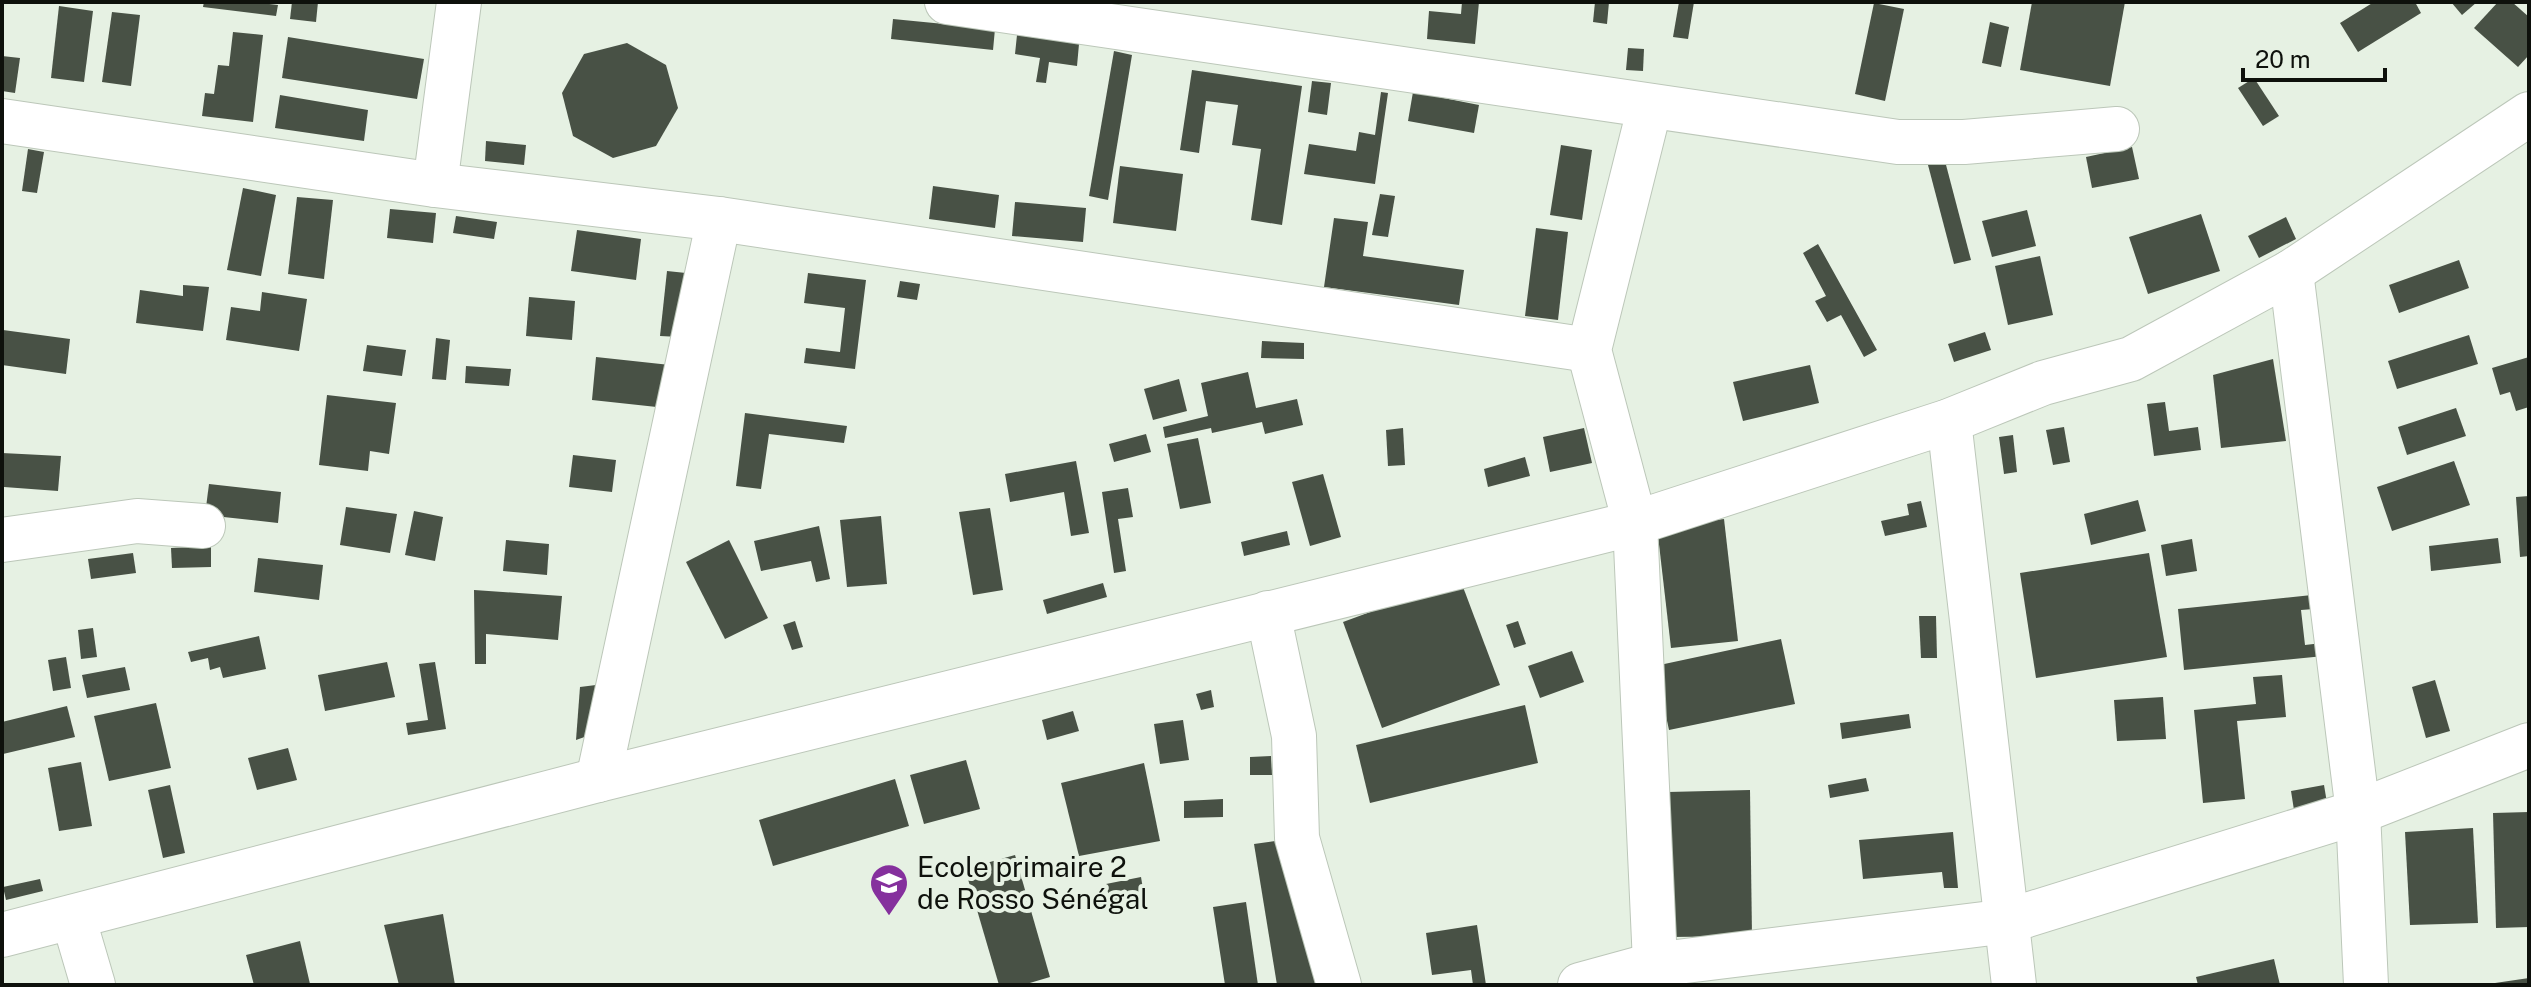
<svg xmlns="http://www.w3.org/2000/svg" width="2531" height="987" font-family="'Public Sans',sans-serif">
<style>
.building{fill:#485145}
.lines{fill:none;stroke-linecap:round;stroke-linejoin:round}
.minor-casing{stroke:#bcc7b9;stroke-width:46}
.minor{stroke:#fff;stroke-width:44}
.labels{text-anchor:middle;stroke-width:8;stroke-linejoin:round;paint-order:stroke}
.poi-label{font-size:28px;fill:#0e110c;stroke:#e6f1e3;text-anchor:start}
</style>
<rect width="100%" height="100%" fill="#e6f1e3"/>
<g class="building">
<path d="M204 2H252L278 5 276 16 203 7Z"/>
<path d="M292 2H318L316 22 290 19Z"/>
<path d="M1462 2H1479L1475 44 1427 39 1429 11 1461 14Z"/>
<path d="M1595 2H1609L1607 24 1593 22Z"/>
<path d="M1679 2H1694L1688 39 1673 37Z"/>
<path d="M2032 2H2125L2110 86 2020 70Z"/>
<path d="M2374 2H2415L2421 13 2358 52 2340 23Z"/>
<path d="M2451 2H2477L2462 15Z"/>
<path d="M2498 2H2512L2529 17V55L2518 67 2474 28Z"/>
<path d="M1874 3 1904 9 1885 101 1855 94Z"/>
<path d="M59 6 93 11 84 82 51 78Z"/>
<path d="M112 12 140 15 131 86 102 82Z"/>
<path d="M893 19 995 29 993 50 891 39Z"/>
<path d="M1990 22 2009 27 2001 67 1982 63Z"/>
<path d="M233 32 263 35 253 122 202 116 205 93 214 94 218 65 229 66Z"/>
<path d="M1017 35 1079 44 1077 66 1049 62 1046 83 1036 82 1040 58 1015 54Z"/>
<path d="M288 37 424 59 417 99 282 78Z"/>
<path d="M627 43 666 65 678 108 656 146 613 158 573 136 562 93 584 54Z"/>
<path d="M1628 48 1644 49 1643 71 1626 70Z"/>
<path d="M1114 51 1132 55 1108 200 1089 196Z"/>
<path d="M2 56 20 58 15 93 2 91Z"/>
<path d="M1192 70 1302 86 1282 225 1251 220 1261 149 1232 145 1238 105 1206 101 1199 153 1180 150Z"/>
<path d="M2254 78 2279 116 2263 126 2238 88Z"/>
<path d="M1312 81 1331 83 1327 115 1308 112Z"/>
<path d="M1381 92 1388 93 1375 184 1304 174 1309 144 1356 151 1359 132 1375 135Z"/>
<path d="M1413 92 1479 105 1474 133 1408 121Z"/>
<path d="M280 95 368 110 364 141 275 128Z"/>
<path d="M486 141 526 145 524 165 485 161Z"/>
<path d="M1561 145 1592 150 1582 220 1550 215Z"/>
<path d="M2132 147 2139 179 2092 188 2086 157Z"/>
<path d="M28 149 44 152 37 193 22 191Z"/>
<path d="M1945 161 1971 260 1954 264 1928 165Z"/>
<path d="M1120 166 1183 174 1176 231 1113 223Z"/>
<path d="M933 186 999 195 995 228 929 219Z"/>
<path d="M243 188 276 195 261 276 227 270Z"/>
<path d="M1380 194 1395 196 1388 237 1372 235Z"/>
<path d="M297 197 333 200 324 279 288 274Z"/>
<path d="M1015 202 1086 208 1083 242 1012 236Z"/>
<path d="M390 209 436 213 433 243 387 238Z"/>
<path d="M2027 210 2036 246 1992 257 1982 221Z"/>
<path d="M2201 214 2220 271 2148 294 2129 237Z"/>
<path d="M456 216 497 222 494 239 453 233Z"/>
<path d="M2286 217 2296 239 2259 258 2248 236Z"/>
<path d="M1334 218 1368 222 1363 256 1464 270 1459 305 1324 287Z"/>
<path d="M1536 228 1568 232 1558 320 1525 316Z"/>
<path d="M577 230 641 239 636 280 571 271Z"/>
<path d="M1818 244 1877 350 1864 357 1841 315 1827 322 1815 301 1826 296 1803 253Z"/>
<path d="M2040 256 2053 315 2008 325 1995 266Z"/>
<path d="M2459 260 2469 288 2399 313 2389 285Z"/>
<path d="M667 271 686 273 680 337 660 336Z"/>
<path d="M808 273 866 280 855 369 804 363 806 348 840 352 845 308 804 303Z"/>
<path d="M900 281 920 284 917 300 897 297Z"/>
<path d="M183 285 209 287 203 331 136 323 140 290 183 296Z"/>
<path d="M262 292 307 299 299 351 226 340 231 307 260 311Z"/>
<path d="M529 297 575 301 572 340 526 336Z"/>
<path d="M3 330 70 339 66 374 2 365Z"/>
<path d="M1985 332 1991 350 1954 362 1948 344Z"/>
<path d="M2469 335 2478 364 2397 389 2388 361Z"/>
<path d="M436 338 450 340 446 380 432 379Z"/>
<path d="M1262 341 1304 343V359L1261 358Z"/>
<path d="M367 345 406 350 402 376 363 371Z"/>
<path d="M596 357 670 365 666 408 592 400Z"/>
<path d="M2529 357V407L2516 411 2510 392 2500 395 2492 368Z"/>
<path d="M2273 359 2286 441 2221 448 2213 375Z"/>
<path d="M1810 365 1819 403 1743 421 1733 382Z"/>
<path d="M466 366 511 369 509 386 465 383Z"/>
<path d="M1248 372 1256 408 1297 399 1303 425 1265 434 1262 422 1212 433 1211 428 1165 438 1163 427 1208 416 1201 383Z"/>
<path d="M1179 379 1187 411 1153 420 1144 389Z"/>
<path d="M327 395 396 403 389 454 370 451 368 471 319 465Z"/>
<path d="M2165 402 2169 431 2198 427 2201 450 2154 456 2147 404Z"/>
<path d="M2456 408 2466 436 2407 455 2398 427Z"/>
<path d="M745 413 847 426 844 443 769 434 761 489 736 486Z"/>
<path d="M2064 427 2070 462 2053 465 2046 430Z"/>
<path d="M1403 428 1405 465 1388 466 1386 430Z"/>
<path d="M1584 428 1592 463 1550 472 1543 437Z"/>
<path d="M1146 434 1151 452 1114 462 1109 444Z"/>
<path d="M2013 435 2017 472 2004 474 1999 437Z"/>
<path d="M1198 438 1211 503 1180 509 1167 444Z"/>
<path d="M2 453 61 456 58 491 4 487Z"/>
<path d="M573 455 616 460 612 492 569 487Z"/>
<path d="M1525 457 1530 476 1488 487 1484 469Z"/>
<path d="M1076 461 1089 533 1071 536 1064 492 1010 502 1005 474Z"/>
<path d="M2454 461 2470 505 2392 531 2377 487Z"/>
<path d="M1323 474 1341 537 1310 546 1292 482Z"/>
<path d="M209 484 281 492 278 523 205 515Z"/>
<path d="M1128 488 1133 517 1118 519 1126 571 1114 573 1102 492Z"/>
<path d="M2529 496V556L2520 557 2516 497Z"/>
<path d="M2138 500 2146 531 2091 545 2084 514Z"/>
<path d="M1921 501 1927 527 1885 536 1881 521 1909 515 1907 504Z"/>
<path d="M346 507 397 514 390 553 340 545Z"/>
<path d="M990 508 1003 590 973 595 959 512Z"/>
<path d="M414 511 443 517 435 561 405 555Z"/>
<path d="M881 516 887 584 847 587 840 520Z"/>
<path d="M1724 519 1738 641 1671 648 1657 527Z"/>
<path d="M819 526 830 579 816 582 811 561 761 571 754 541Z"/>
<path d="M1287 531 1290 545 1244 556 1241 542Z"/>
<path d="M2498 538 2501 563 2431 571 2429 546Z"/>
<path d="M2192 539 2197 571 2166 576 2161 545Z"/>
<path d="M506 540 549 544 547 575 503 571Z"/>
<path d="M729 540 768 618 725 639 686 562Z"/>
<path d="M211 546V567L172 568 171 548Z"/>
<path d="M133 553 136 573 91 579 88 559Z"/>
<path d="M2149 553 2167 657 2036 678 2020 573Z"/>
<path d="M258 558 323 565 319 600 254 592Z"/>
<path d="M1460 579 1500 685 1382 728 1343 622Z"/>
<path d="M1103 583 1107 597 1047 614 1043 600Z"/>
<path d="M474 590 562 596 558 640 486 634V664H475Z"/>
<path d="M2312 595 2314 609 2301 610 2305 645 2322 643 2324 656 2184 670 2178 609Z"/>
<path d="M1919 616H1936L1937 658H1921Z"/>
<path d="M795 621 803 647 792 650 783 625Z"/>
<path d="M1518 621 1526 644 1514 648 1506 625Z"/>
<path d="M93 628 97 657 81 659 78 630Z"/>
<path d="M259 636 266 669 223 678 220 667 210 670 208 658 191 662 188 652Z"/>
<path d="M1781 639 1795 704 1669 730 1655 666Z"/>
<path d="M1572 651 1584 682 1540 698 1528 666Z"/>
<path d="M66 657 71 688 53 691 48 660Z"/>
<path d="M387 662 395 697 325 711 318 675Z"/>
<path d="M435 662 446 729 408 735 406 723 428 720 419 664Z"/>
<path d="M125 667 130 690 87 698 82 675Z"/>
<path d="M2282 675 2286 717 2237 721 2245 799 2203 803 2194 710 2256 704 2253 677Z"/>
<path d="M2435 680 2450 731 2426 738 2412 687Z"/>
<path d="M596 685 593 734 576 740 580 687Z"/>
<path d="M1211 690 1214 707 1201 710 1196 694Z"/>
<path d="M2163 697 2166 739 2117 741 2114 700Z"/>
<path d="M156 703 171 768 109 781 94 716Z"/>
<path d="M1525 705 1538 763 1370 803 1356 745Z"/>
<path d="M67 706 75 737 3 754 2 722Z"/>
<path d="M1073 711 1079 731 1047 740 1042 720Z"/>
<path d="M1909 714 1911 728 1842 739 1840 723Z"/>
<path d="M1183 720 1189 760 1160 764 1154 724Z"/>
<path d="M288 748 297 780 257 790 248 758Z"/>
<path d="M1271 756 1272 775H1250V757Z"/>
<path d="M966 760 980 809 924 824 910 775Z"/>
<path d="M81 762 92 826 59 831 48 768Z"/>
<path d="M1144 763 1160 841 1079 856 1061 783Z"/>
<path d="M1866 778 1869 791 1830 798 1828 785Z"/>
<path d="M895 779 909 826 773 866 759 820Z"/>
<path d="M170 785 185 853 163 858 148 790Z"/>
<path d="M2324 785 2327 803 2294 810 2291 791Z"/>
<path d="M1750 790 1752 936 1671 937 1668 792Z"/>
<path d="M1223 799V817L1184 818V801Z"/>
<path d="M2529 812V927L2496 928 2493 813Z"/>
<path d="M2473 828 2478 923 2410 925 2405 832Z"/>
<path d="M1953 832 1958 888H1944L1942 872 1863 879 1859 840Z"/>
<path d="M1297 838 1322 985H1277L1254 844Z"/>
<path d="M1015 855 1050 977 1023 985H999L965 869Z"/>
<path d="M1141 877 1144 895 1110 901 1106 884Z"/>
<path d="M40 879 43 891 6 900 3 887Z"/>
<path d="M1246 902 1258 985H1225L1213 907Z"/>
<path d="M443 914 455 985H399L384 925Z"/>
<path d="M1477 925 1486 985H1473L1471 970 1432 975 1426 933Z"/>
<path d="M300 941 310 984 254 985 246 955Z"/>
<path d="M2274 959 2280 985H2198L2196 977Z"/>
<path d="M2529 978V985H2495V983Z"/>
</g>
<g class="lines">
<defs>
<g id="minor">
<path d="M947 2 1898 142H1964L2117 129"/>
<path d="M1650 106 1589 350 1635 523 1656 985"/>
<path d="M2 121 435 185 719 219 1589 350"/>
<path d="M435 185 459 2"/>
<path d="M2291 272 2358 812 2366 985"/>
<path d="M1949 421 2014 985"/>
<path d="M2 540 137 521 203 526"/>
<path d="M1268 613 1294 736 1297 838 1339 985"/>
<path d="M598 780 719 219"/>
<path d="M73 917 93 985"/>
<path d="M2 935 598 780 1635 523 1949 421 2043 383 2131 359 2291 272 2529 114"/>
<path d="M1580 985 1653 965 2008 921 2358 812 2529 745"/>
</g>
</defs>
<use href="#minor" class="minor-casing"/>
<use href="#minor" class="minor"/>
</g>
<defs>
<symbol id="school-pin" viewBox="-11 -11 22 30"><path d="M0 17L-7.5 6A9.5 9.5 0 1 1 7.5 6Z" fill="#85309d" stroke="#e6f1e3"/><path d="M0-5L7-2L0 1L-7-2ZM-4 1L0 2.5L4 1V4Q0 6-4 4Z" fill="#fff"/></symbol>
</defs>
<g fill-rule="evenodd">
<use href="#school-pin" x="867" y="861" width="44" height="60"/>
</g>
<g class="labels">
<g class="poi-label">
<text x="917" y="877">Ecole primaire 2<tspan x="917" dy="32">de Rosso Sénégal</tspan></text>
</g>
</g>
<rect width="2531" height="987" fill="none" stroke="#0e110c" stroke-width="8"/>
<path d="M2243 68v12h142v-12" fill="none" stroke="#0e110c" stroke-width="4"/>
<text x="2255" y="68" font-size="24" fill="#0e110c" stroke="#e6f1e3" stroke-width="6" paint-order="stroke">20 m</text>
</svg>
